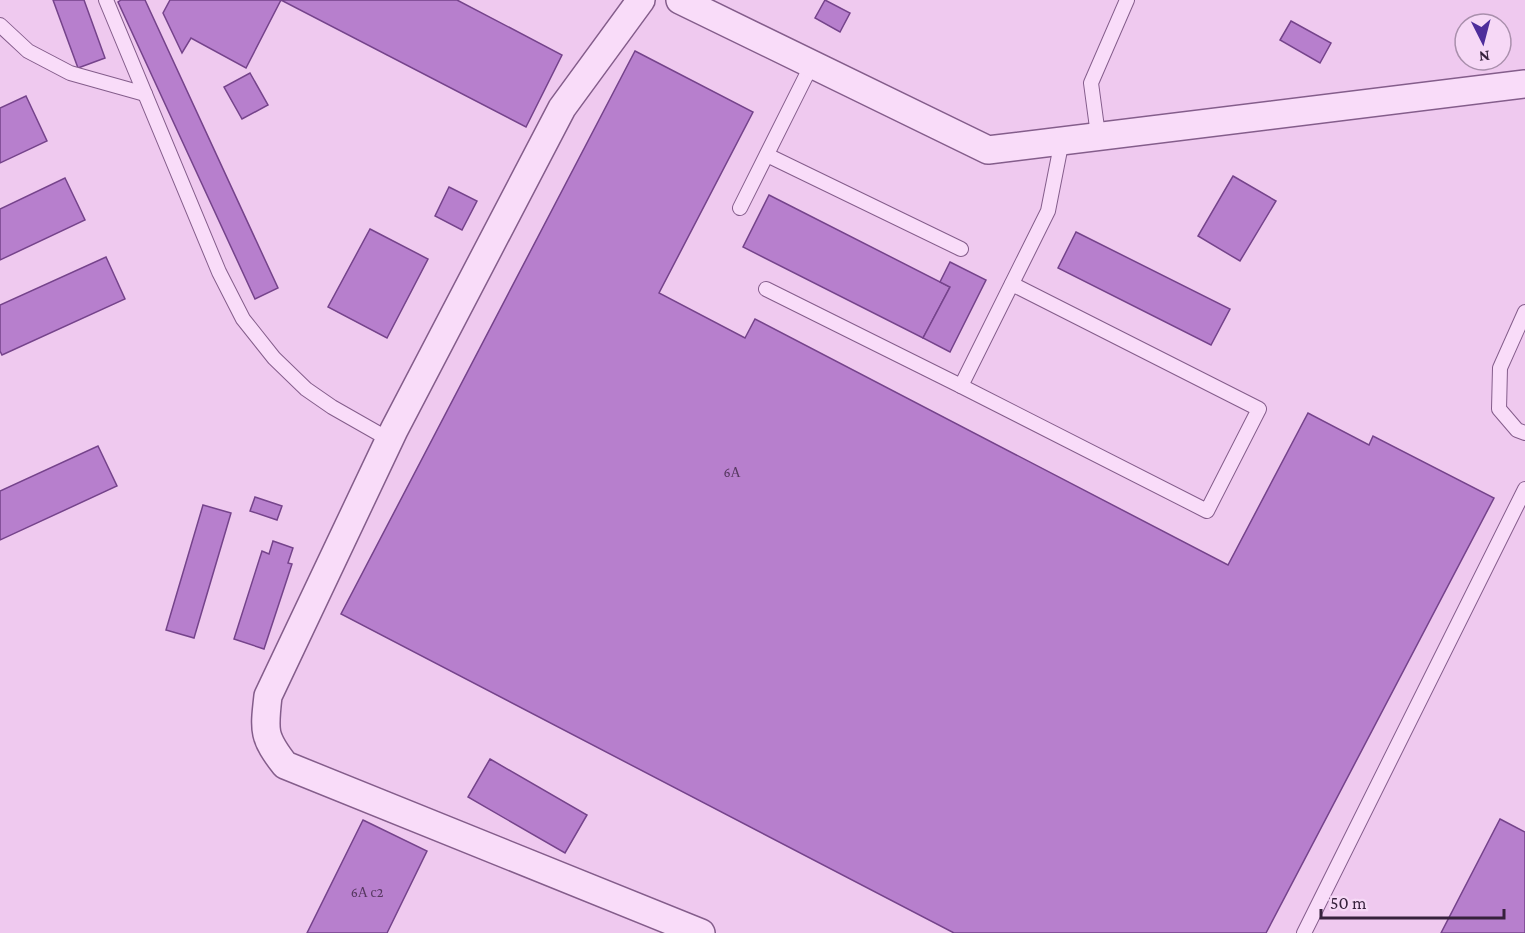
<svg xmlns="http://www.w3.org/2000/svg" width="1525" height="933" font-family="'Crimson Pro',serif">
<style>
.building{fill:#b77fcd;stroke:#75438b;stroke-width:1.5}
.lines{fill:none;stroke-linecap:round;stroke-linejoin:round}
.service-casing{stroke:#845d8b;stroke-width:16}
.minor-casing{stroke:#845d8b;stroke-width:30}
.service{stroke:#f9dcf9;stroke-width:14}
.minor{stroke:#f9dcf9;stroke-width:27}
.labels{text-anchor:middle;stroke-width:5;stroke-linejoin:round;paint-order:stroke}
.number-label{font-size:14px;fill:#563860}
</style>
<rect width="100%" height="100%" fill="#efc9ef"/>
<g class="building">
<path d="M53 0H84L105 58 78 68Z"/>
<path d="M121 0H145L278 288 255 299 118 2Z"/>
<path d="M170 0H457L562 55 526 127 281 0 246 68 191 38 182 53 163 13Z"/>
<path d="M825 0 850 13 840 32 815 18Z"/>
<path d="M1291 21 1331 43 1320 63 1280 40Z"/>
<path d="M635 51 753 112 659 293 745 338 755 319 1228 565 1308 413 1369 445 1373 436 1494 498 1266 933H954L341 614Z"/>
<path d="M250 73 268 105 242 119 224 87Z"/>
<path d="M26 96 47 141 0 163V108Z"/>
<path d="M1233 176 1276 201 1240 261 1198 236Z"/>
<path d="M65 178 85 220 0 260V209Z"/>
<path d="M449 187 477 201 462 230 435 216Z"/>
<path d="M769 195 950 287 923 338 743 247Z"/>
<path d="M370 229 428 259 387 338 328 307Z"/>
<path d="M1076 232 1230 309 1211 345 1058 268Z"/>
<path d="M106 257 125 299 2 355 0 351V305Z"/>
<path d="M950 262 986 280 950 352 923 338 950 287 940 282Z"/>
<path d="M98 446 117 486 0 540V491Z"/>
<path d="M255 497 282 506 277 520 250 511Z"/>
<path d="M203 505 231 513 194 638 166 630Z"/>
<path d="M273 541 293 548 288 563 292 564 264 649 234 639 262 551 269 554Z"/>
<path d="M490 759 587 815 565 853 468 797Z"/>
<path d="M1500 819 1525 832V933H1441Z"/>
<path d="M363 820 427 851 387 933H307Z"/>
</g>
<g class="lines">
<defs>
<g id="service">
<path d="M106 0 219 272 243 319 274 358 306 389 332 407 390 440"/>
<path d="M0 25 28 51 70 73 145 94"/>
<path d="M1098 135 1091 83 1127 0"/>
<path d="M767 155 961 249"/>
<path d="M740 208 812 64"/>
<path d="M766 289 961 386 1048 211 1062 140"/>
<path d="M1525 312 1500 368 1499 409 1517 430 1525 433"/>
<path d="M961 386 1207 511 1259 409 1012 284"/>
<path d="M1304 933 1525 489"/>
</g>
<g id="minor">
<path d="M641 0 562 108 394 430 268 696C264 731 263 737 285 765L701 933"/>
<path d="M680 0 988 150 1525 84"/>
</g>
</defs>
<use href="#service" class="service-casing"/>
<use href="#minor" class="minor-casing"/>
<use href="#service" class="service"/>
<use href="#minor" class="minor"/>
</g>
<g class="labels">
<g class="number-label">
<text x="732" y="477">6А</text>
<text x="367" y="897">6А с2</text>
</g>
</g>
<g transform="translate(1483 42) rotate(174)"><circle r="28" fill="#f6d8f6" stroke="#a98fac" stroke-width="1.5"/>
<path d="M0-4.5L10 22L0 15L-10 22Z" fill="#4e2d9b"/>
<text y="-9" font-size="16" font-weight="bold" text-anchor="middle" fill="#36213c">N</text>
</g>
<path d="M1321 909v9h183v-9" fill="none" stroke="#36213c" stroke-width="3"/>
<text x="1330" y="909" font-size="18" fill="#36213c" stroke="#f6d8f6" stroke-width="4.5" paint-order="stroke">50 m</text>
</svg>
